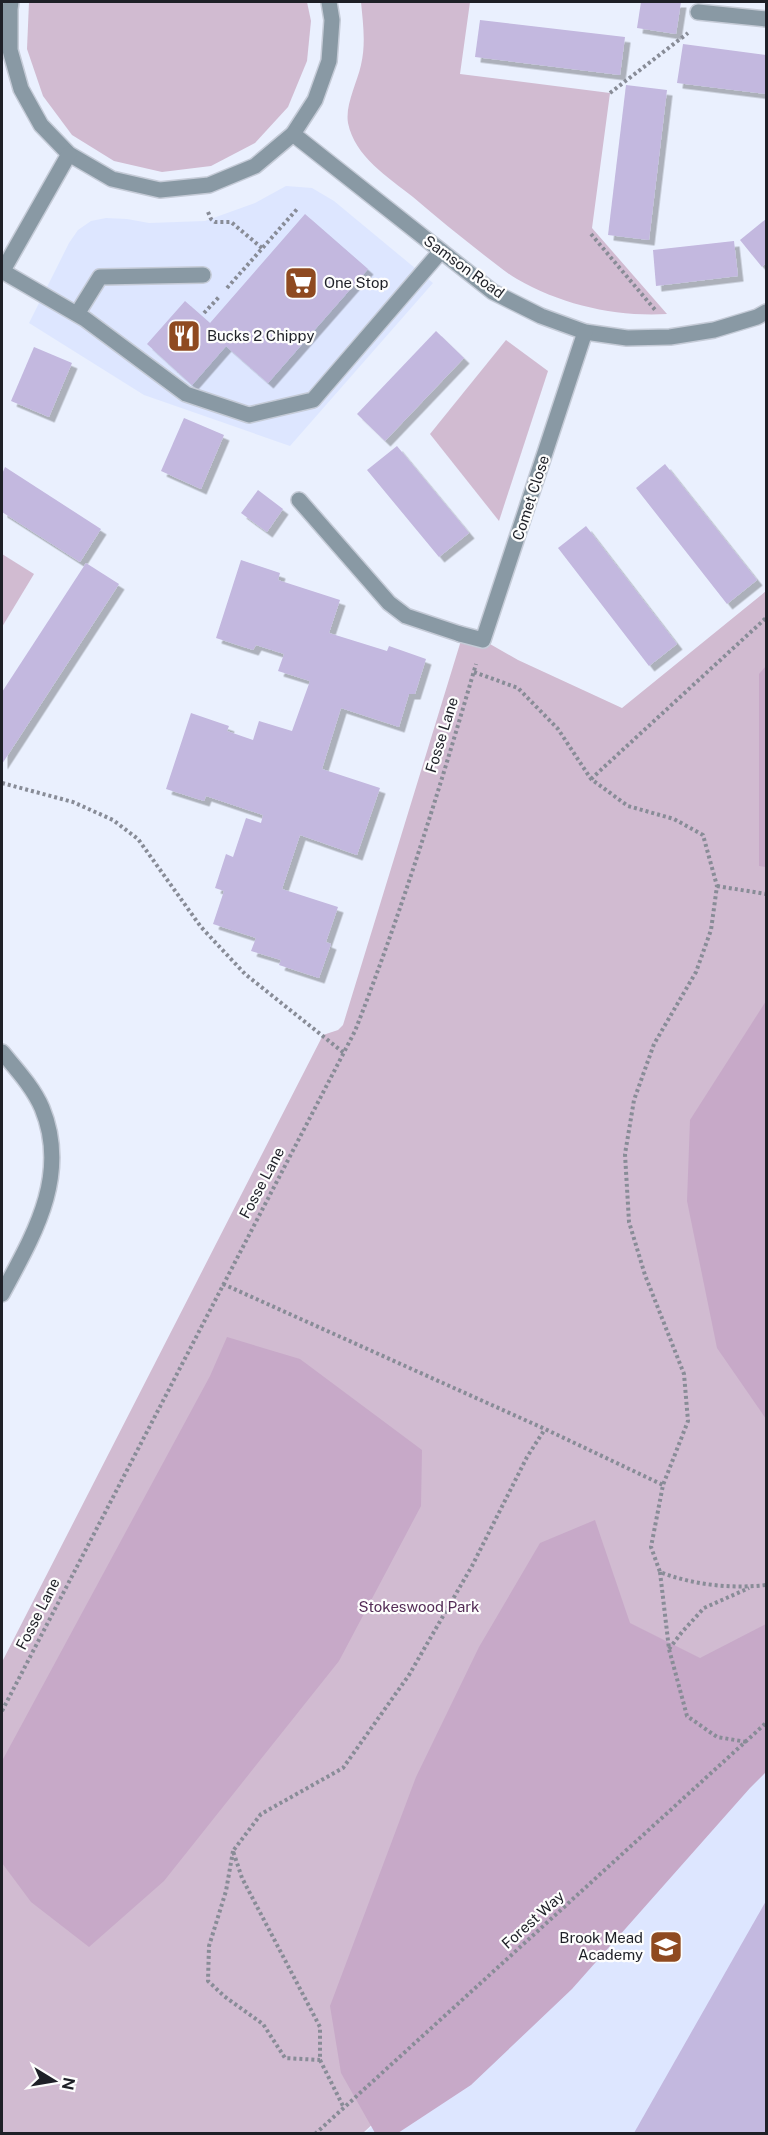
<svg xmlns="http://www.w3.org/2000/svg" width="768" height="2135" font-family="'Public Sans',sans-serif">
<style>
.built{fill:#dde6ff}
.green{fill:#d1bbd1}
.forest{fill:#c7a9c8}
.building{fill:#c3b8df;filter:url(#shadow)}
.lines{fill:none;stroke-linecap:round;stroke-linejoin:round}
.lane-casing{stroke:#c5cbd7;stroke-width:18}
.street-casing{stroke:#c5cbd7;stroke-width:18}
.path{stroke:#888c97;stroke-width:4;stroke-dasharray:3 3;stroke-linecap:butt}
.lane{stroke:#8999a4;stroke-width:15}
.street{stroke:#8999a4;stroke-width:15}
.labels{text-anchor:middle;stroke-width:4.5;stroke-linejoin:round;paint-order:stroke}
.street-label{font-size:15px;fill:#1e2027;stroke:#fdfdfd}
.poi-label{font-size:15px;fill:#1e2027;stroke:#fdfdfd;text-anchor:start}
.park-label{font-size:15px;fill:#542c56;stroke:#fdfdfd}
</style>
<defs>
<filter id="shadow"><feDropShadow dx="5.5" dy="5.5" stdDeviation="0" flood-color="#0004"/></filter>
</defs>
<rect width="100%" height="100%" fill="#eaf0fe"/>
<g class="built">
<path d="M286 186 312 188 334 201 433 283 290 446 144 395 29 323 69 243 78 230 91 221 106 218 127 219 149 223 205 221 255 203Z"/>
<path d="M766 1760V2133H365Z"/>
</g>
<g class="green">
<path d="M29 2H307L311 21 307 61 288 107 255 143 211 166 162 172 114 161 72 135 43 96 27 49Z"/>
<path d="M361 2H470L460 74 610 93 592 228 667 314C616 317 562 305 517 279 506 273 495 263 484 255 460 236 436 217 413 197 388 177 355 157 348 123 345 105 357 83 361 65 366 44 363 23 361 2Z"/>
<path d="M506 340 548 371 499 521 430 434Z"/>
<path d="M2 554 34 574 2 627Z"/>
<path d="M766 591V1759L363 2133H2V1662L323 1035 338 1030 343 1025 463 634 483 640 518 660 622 708Z"/>
</g>
<g class="forest">
<path d="M766 666V867L759 866V674Z"/>
<path d="M766 1001V1419L717 1348 687 1201 690 1120Z"/>
<path d="M227 1337 300 1359 422 1450 421 1506 339 1661 164 1881 89 1947 31 1902 2 1863V1761L210 1376Z"/>
<path d="M595 1520 630 1623 700 1658 766 1624V1772L750 1788 572 1989 471 2085 398 2133H375L341 2073 330 2006 416 1777 479 1647 540 1543Z"/>
</g>
<g class="building">
<path d="M641 2H681L676 34 637 28Z"/>
<path d="M480 20 625 37 620 75 475 57Z"/>
<path d="M683 44 766 55V94L677 83Z"/>
<path d="M626 85 667 90 649 240 608 235Z"/>
<path d="M305 214 368 269 268 383 226 346 192 385 147 344 185 301 210 323Z"/>
<path d="M766 219V263L762 267 740 240Z"/>
<path d="M734 241 738 276 656 286 653 250Z"/>
<path d="M436 331 464 358 385 441 357 414Z"/>
<path d="M34 347 72 363 49 417 11 401Z"/>
<path d="M184 418 224 435 201 489 161 471Z"/>
<path d="M397 446 469 533 439 557 367 470Z"/>
<path d="M665 464 757 580 727 604 636 488Z"/>
<path d="M5 467 101 529 80 562 2 512V474Z"/>
<path d="M258 490 283 509 267 532 241 513Z"/>
<path d="M586 526 677 644 649 666 558 548Z"/>
<path d="M241 560 280 573 278 580 340 600 329 633 387 651 389 646 426 659 415 694H409L399 727 341 708 322 769 380 788 357 855 300 835 282 889 338 907 326 942 331 944 319 978 279 965 281 960 251 951 256 938 213 924 224 891 215 888 226 854 233 857 246 818 261 823 263 815 206 796 204 801 166 789 191 713 229 726 227 731 253 740 259 721 292 731 310 681 278 671 284 654 256 645 253 650 216 638Z"/>
<path d="M86 563 119 584 2 764V692Z"/>
<path d="M766 1901V2133H634Z"/>
</g>
<g class="lines">
<defs>
<g id="lane">
<path d="M2 271 85 319 186 394 249 415 313 400 441 251"/>
<path d="M77 314 100 277 203 275"/>
<path d="M299 500 389 603 406 616 460 634"/>
</g>
<g id="street">
<path d="M11 2 10 9V50L21 89 41 125 69 154 112 179 160 190 209 185 255 166 293 134 315 100 329 61 332 20 329 2"/>
<path d="M698 12 766 19"/>
<path d="M293 134 493 292 541 316 585 332 627 338 670 337 714 330 757 317 766 312"/>
<path d="M2 272 69 154"/>
<path d="M460 634 483 640 585 332"/>
<path d="M2 1052C16 1069 33 1087 42 1108 70 1176 33 1236 2 1294"/>
</g>
</defs>
<use href="#lane" class="lane-casing"/>
<use href="#street" class="street-casing"/>
<g class="path">
<path d="M610 93 688 33"/>
<path d="M208 212 211 219 215 222H231L262 248"/>
<path d="M591 234 656 311"/>
<path d="M227 288 298 208"/>
<path d="M204 313 220 296"/>
<path d="M474 672 518 688 558 729 591 779 628 806 674 819 703 835 717 886 711 930 696 972 654 1044 634 1100 625 1154 629 1222 645 1275 684 1374 688 1421 663 1485 651 1547 660 1572C693 1585 732 1589 766 1585"/>
<path d="M591 779 766 618"/>
<path d="M2 783 73 802 113 820 138 839 201 927 245 974 344 1053"/>
<path d="M717 886 766 894"/>
<path d="M223 1284 545 1429 663 1485"/>
<path d="M660 1572 669 1649 687 1716 717 1737 747 1742"/>
<path d="M669 1649 682 1632 704 1608 749 1588"/>
<path d="M2 1711 355 1031C402 911 440 788 476 664"/>
<path d="M233 1851 226 1891 209 1946 208 1981 224 1996 263 2024 285 2058 320 2060V2027L242 1878 233 1851 261 1814 343 1768 409 1675 472 1566 527 1457 545 1429"/>
<path d="M320 2060 344 2108"/>
<path d="M315 2134 766 1723"/>
</g>
<use href="#lane" class="lane"/>
<use href="#street" class="street"/>
</g>
<defs>
<symbol id="supermarket-square" viewBox="-11 -11 22 22"><rect x="-9" y="-9" width="18" height="18" rx="4" fill="#8f4a20" stroke="#fdfdfd"/><path d="M-6-5.5h2.5l.6 2H6L4.5 2H-2.5L-4.4-4H-6ZM-1.5 3.2a1.3 1.3 0 1 0 .1 0ZM3 3.2a1.3 1.3 0 1 0 .1 0Z" fill="#fff"/></symbol>
<symbol id="restaurant-square" viewBox="-11 -11 22 22"><rect x="-9" y="-9" width="18" height="18" rx="4" fill="#8f4a20" stroke="#fdfdfd"/><path d="M-5-6h1v4h1v-4h1v4h1v-4h1v5L-1.5 .5V6h-2V.5L-5-1ZM5-6V6H3V1.5H1.5Q1.5-4 5-6Z" fill="#fff"/></symbol>
<symbol id="school-square" viewBox="-11 -11 22 22"><rect x="-9" y="-9" width="18" height="18" rx="4" fill="#8f4a20" stroke="#fdfdfd"/><path d="M0-5L7-2L0 1L-7-2ZM-4 1L0 2.5L4 1V4Q0 6-4 4Z" fill="#fff"/></symbol>
</defs>
<g fill-rule="evenodd">
<use href="#supermarket-square" x="282" y="264" width="38" height="38"/>
<use href="#restaurant-square" x="165" y="317" width="38" height="38"/>
<use href="#school-square" x="647" y="1928" width="38" height="38"/>
</g>
<g class="labels">
<g class="street-label">
<text transform="translate(464 267) rotate(36)" y="5">Samson Road</text>
<text transform="translate(531 498) rotate(-72)" y="5">Comet Close</text>
<text transform="translate(442 735) rotate(-73)" y="5">Fosse Lane</text>
<text transform="translate(262 1183) rotate(-62)" y="5">Fosse Lane</text>
<text transform="translate(38 1614) rotate(-63)" y="5">Fosse Lane</text>
<text transform="translate(533 1920) rotate(-42)" y="5">Forest Way</text>
</g>
<g class="poi-label">
<text x="324" y="288">One Stop</text>
<text x="207" y="341">Bucks 2 Chippy</text>
<text x="643" y="1943" text-anchor="end">Brook Mead<tspan x="643" dy="17">Academy</tspan></text>
</g>
<g class="park-label">
<text x="419" y="1612">Stokeswood Park</text>
</g>
</g>
<rect width="768" height="2135" fill="none" stroke="#1e2027" stroke-width="6"/>
<g transform="translate(54 2081) rotate(101)" stroke="#fdfdfd" stroke-width="4.5" paint-order="stroke">
<path d="M0-4.5L10 22L0 15L-10 22Z" fill="#1e2027"/>
<text y="-9" font-size="16" font-weight="bold" text-anchor="middle" fill="#1e2027">N</text>
</g>
</svg>
